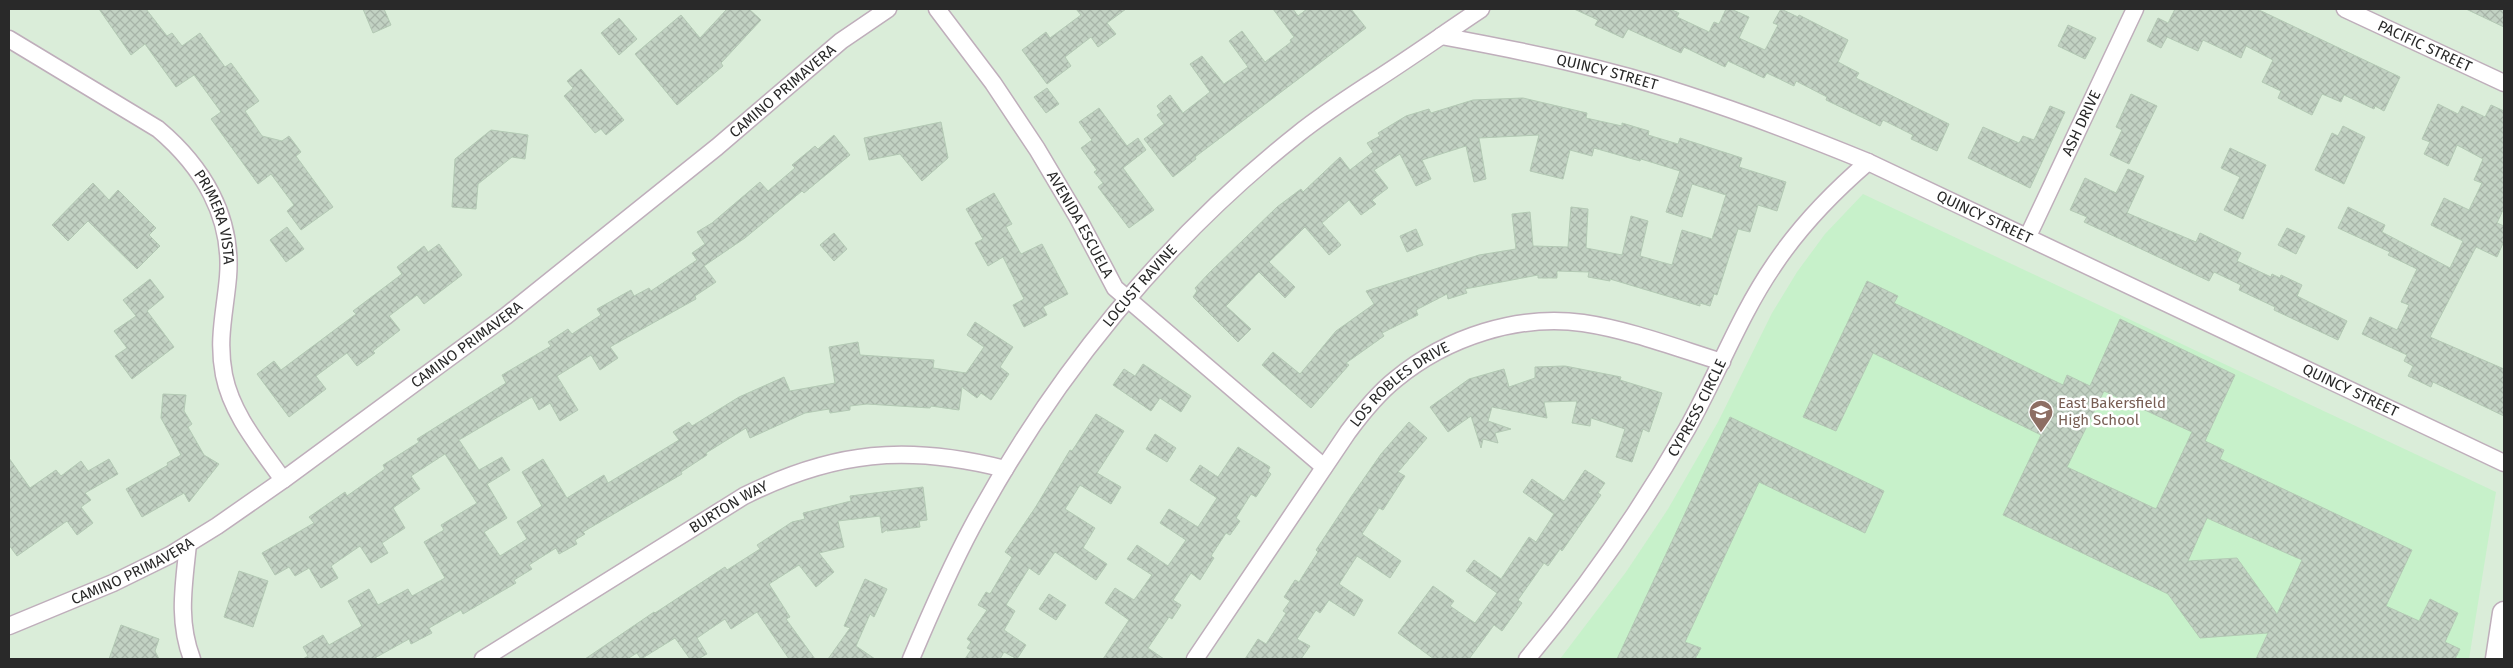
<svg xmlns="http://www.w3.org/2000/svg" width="2513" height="668" font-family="'Fira Sans',sans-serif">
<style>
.education{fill:#c7f1ca}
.building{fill:url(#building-cross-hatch);stroke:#b3c9b4;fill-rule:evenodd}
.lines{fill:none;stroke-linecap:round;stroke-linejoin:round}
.street-casing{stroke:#bfaebb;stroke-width:19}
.secondary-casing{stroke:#bfaebb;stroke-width:25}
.street{stroke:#fff;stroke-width:16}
.secondary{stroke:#fff;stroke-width:22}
.labels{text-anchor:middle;stroke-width:5;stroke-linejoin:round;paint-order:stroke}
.street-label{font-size:15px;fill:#292929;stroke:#fff}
.education-label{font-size:15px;fill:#785e54;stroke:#fff;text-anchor:start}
</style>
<defs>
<pattern id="building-cross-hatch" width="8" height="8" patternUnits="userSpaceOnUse" patternTransform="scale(1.25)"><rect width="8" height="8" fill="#c2d2c3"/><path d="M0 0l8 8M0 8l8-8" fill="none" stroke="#a7b4a8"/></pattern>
</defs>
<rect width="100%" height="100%" fill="#daedd9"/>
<path class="education" d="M1863 194 2496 492 2469 659H1560L1626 572 1668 509 1718 422 1772 313 1797 272 1825 234Z"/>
<g class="building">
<path d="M99 9H146L167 36 172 33 182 46 200 33 225 67 231 63 259 101 245 111 262 136 282 141 289 136 301 152 296 156 333 207 301 230 287 211 294 205 271 174 258 184 211 119 221 112 194 75 176 87 145 44 131 55Z"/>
<path d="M363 9H384L391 25 373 33Z"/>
<path d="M727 9H749L761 20 721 63 723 66 677 105 635 54 681 15 700 38Z"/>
<path d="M1076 9H1126L1107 23 1116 34 1098 47 1091 37 1065 57 1071 66 1047 84 1022 50 1046 32 1050 38 1081 15Z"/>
<path d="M1273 9H1293L1298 16 1307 9H1351L1366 28 1195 157 1196 159 1173 177 1144 139 1164 124 1157 115 1161 112 1157 106 1170 95 1183 113 1210 92 1190 64 1202 56 1224 84 1248 67 1229 41 1242 31 1265 62 1291 42 1290 40 1294 37Z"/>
<path d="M1574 9H1670L1679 13 1677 17 1709 32 1714 22 1719 24 1726 9H1731L1749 17 1739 38 1765 50 1778 25 1773 23 1781 9 1798 17 1799 15 1848 40 1838 62 1859 73 1856 78 1949 124 1937 151 1911 139 1913 135 1883 120 1880 126 1826 100 1827 97 1796 81 1794 86 1767 73 1764 78 1728 61 1725 67 1684 47 1681 53 1628 29 1623 38 1595 25 1598 20Z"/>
<path d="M2175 9H2257L2400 77 2384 111 2375 106 2374 109 2344 95 2341 102 2322 94 2312 115 2278 98 2281 91 2262 82 2273 60 2246 46 2241 58 2203 40 2198 51 2167 37 2161 48 2147 41 2158 18 2168 23Z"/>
<path d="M2466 9H2504V27Z"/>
<path d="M619 18 637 39 619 55 601 33Z"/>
<path d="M2068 25 2096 38 2085 59 2058 46Z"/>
<path d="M581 69 624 120 606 135 601 129 595 133 564 96 573 88 567 81Z"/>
<path d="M1047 88 1059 104 1046 113 1034 97Z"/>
<path d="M2131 94 2157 106 2129 164 2110 155 2122 130 2116 127Z"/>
<path d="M1523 98 1587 113 1586 118 1622 126V123L1649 131 1648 135 1678 144 1680 138 1742 158 1739 167 1786 182 1777 211 1758 205 1750 232 1738 229 1717 295 1714 294 1710 306 1700 303V306L1610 279V281L1588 277 1589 272 1557 271V278H1538V275L1465 289 1467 293 1448 299 1447 294 1416 310 1418 315 1382 333 1384 336 1346 363 1349 365 1311 408 1262 365 1273 352 1300 374 1336 331 1374 304 1366 291 1479 255 1516 249 1512 214 1530 212 1533 246 1568 247 1571 207 1588 209 1586 248 1622 255 1631 216 1648 221 1640 256 1672 265 1682 230 1712 239 1726 195 1692 184 1682 217 1666 212 1680 171 1641 159 1640 161 1594 148 1592 156 1570 150 1563 179 1530 171 1539 135 1479 138 1486 179 1474 182 1466 146 1422 160 1431 179 1416 186 1400 154 1374 170 1388 188 1372 200 1376 204 1361 215 1349 200 1322 223 1341 245 1329 255 1305 227 1269 262 1295 287 1285 298 1259 272 1226 306 1251 329 1238 342 1193 297 1197 291 1195 288 1210 272 1277 207 1301 189 1303 192 1340 157 1350 170 1373 152 1367 143 1380 136 1378 133 1406 116 1429 109 1431 113 1473 100Z"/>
<path d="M2438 104 2458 114 2462 106 2485 117 2491 105 2504 111V208L2497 223 2504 226V241L2497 257 2476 247 2430 337 2504 369V416L2433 382 2431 387 2408 376 2413 366 2404 361 2407 355 2362 334 2370 317 2397 330 2409 305 2401 302 2417 269 2388 255 2390 252 2338 228 2348 207 2385 225 2382 232 2450 268 2463 241 2431 225 2444 198 2469 210 2482 183 2474 180 2483 159 2457 145 2448 166 2424 154 2430 142 2422 139Z"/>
<path d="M2050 106 2065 112 2030 188 1968 158 1983 127 2019 143 2023 136 2034 140Z"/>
<path d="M1099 108 1127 146 1138 138 1146 150 1123 168 1154 210 1129 228 1098 187 1103 183 1094 172 1097 170 1081 148 1092 140 1079 122Z"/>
<path d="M941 122 948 158 922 181 900 154 869 160 864 138Z"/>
<path d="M2343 126 2365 137 2344 184 2315 170 2332 133 2338 136Z"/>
<path d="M491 130 528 135 525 159 512 157 478 184 476 209 452 207 455 159Z"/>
<path d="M834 135 850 155 804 193 802 191 745 238 704 266 716 282 695 296 696 299 610 347 618 358 600 370 591 355 557 376 578 410 560 421 550 403 539 410 532 397 459 440 479 470 502 457 510 470 487 484 507 518 484 532 500 556 527 539 517 522 542 506 522 472 543 459 567 498 604 475 608 483 679 440 673 432 689 422 692 426 739 397 784 377 790 391 835 383 829 347 858 342 860 355 934 360 933 368 966 373 984 347 967 335 975 322 1013 347 1000 367 1009 374 991 400 981 393 977 398 962 387 959 410 931 406 930 408 867 404 850 406V410L830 413 829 409 805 413 750 438 746 428 706 453 707 455 681 472 682 474 583 532 585 534 575 540 577 544 559 554 556 548 529 565 532 569 514 580 516 583 463 614 461 610 429 628 432 633 411 644 409 639 373 659H303L308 656 303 647 323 635 329 645 362 626 348 601 369 589 378 605 408 589 412 596 445 578 424 542 444 530 441 525 477 503 445 454 411 476 420 489 393 508 405 528 382 543 388 553 371 563 360 546 331 566 338 578 321 588 309 568 295 576 289 567 275 575 262 553 314 523 309 517 345 492 347 496 385 469 383 465 419 442 417 439 506 383 502 375 551 346 548 342 568 329 572 334 601 315 597 309 631 290 634 296 649 288 651 291 697 260 692 253 705 244 697 232 712 223 760 182 768 191 795 168 792 165 815 146 818 149Z"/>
<path d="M2230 148 2266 165 2243 219 2224 210 2240 177 2221 168Z"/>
<path d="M2128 169 2144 176 2127 213 2196 242 2200 233 2241 253 2237 261 2271 277 2272 274 2280 278 2281 275 2302 285 2297 296 2347 321 2338 340 2274 310 2275 307 2239 290 2241 285 2214 272 2209 281 2084 222 2087 217 2070 210 2085 178 2116 193Z"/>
<path d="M93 183 109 200 118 190 156 228 149 235 160 246 137 269 88 221 68 241 52 225Z"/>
<path d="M994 193 1012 224 1006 227 1021 254 1042 244 1068 294 1043 307 1047 315 1024 327 1013 305 1024 299 1003 257 988 266 975 243 983 239 966 209Z"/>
<path d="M287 227 304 249 286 262 270 240Z"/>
<path d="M2287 228 2305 236 2296 254 2278 245Z"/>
<path d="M1416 229 1423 245 1407 252 1400 236Z"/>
<path d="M834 233 847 249 834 261 820 245Z"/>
<path d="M439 244 462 275 424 304 417 295 389 316 400 330 373 351 375 353 357 366 347 353 316 376 326 389 289 417 257 374 274 361 281 370 356 314 353 311 402 274 397 267 424 246 428 252Z"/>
<path d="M150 279 164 297 147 311 174 347 132 379 115 356 127 348 114 331 136 316 123 300Z"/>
<path d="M1867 281 1898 296 1894 303 2063 385 2067 375 2090 386 2120 319 2235 375 2205 441 2224 450 2220 459 2412 550 2386 606 2419 621 2430 599 2458 613 2445 642 2460 649 2455 659H2256L2268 633 2200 638 2168 594 2003 515 2041 435 1873 353 1836 431 1803 417ZM2104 391 2192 432 2156 509 2067 467ZM2207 518 2302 560 2277 614 2237 558 2188 561Z"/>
<path d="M1143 364 1191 396 1181 412 1160 398 1151 411 1113 385 1124 369 1135 376Z"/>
<path d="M1565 366 1621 377 1620 380 1662 393 1649 432 1643 429 1632 462 1616 457 1625 429 1591 418 1590 426 1572 423 1577 401 1544 402 1547 418 1492 407 1488 421 1511 429 1495 433 1498 443 1483 439 1481 448 1471 416 1448 432 1430 407 1469 379 1504 369 1509 387 1535 378V367Z"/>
<path d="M163 394 186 395 184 411 192 424 188 427 204 455 219 464 189 502 184 493 142 517 126 489 168 465 167 463 181 455 161 418Z"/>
<path d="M1096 414 1124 431 1097 473 1121 487 1111 504 1080 485 1065 509 1095 528 1083 548 1107 564 1096 580 1055 552 1039 575 1029 568 1006 605 1015 611 1004 630 1026 645 1017 659 1004 652 1000 659H965L971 650 967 648 971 642 967 639 987 610 978 605 986 592 990 594 1012 557 1005 552 1035 508 1070 450 1072 451Z"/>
<path d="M1730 417 1884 491 1865 533 1759 482 1685 642 1701 648 1695 659H1617Z"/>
<path d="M1409 422 1427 438 1398 472 1405 476 1383 510 1379 508 1362 534 1401 561 1390 578 1357 556 1339 584 1363 600 1354 616 1329 600 1320 613 1316 610 1297 639 1310 646 1301 659H1245L1258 639 1266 644 1286 613 1283 611 1290 601 1284 597 1295 580 1299 582 1318 552 1316 550 1351 497 1381 454Z"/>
<path d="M1155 434 1176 448 1167 462 1146 449Z"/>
<path d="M1238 447 1270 467 1268 471 1271 474 1256 497 1251 494 1236 518 1240 521 1230 535 1226 533 1211 556 1214 558 1200 580 1191 573 1173 600 1181 605 1172 619 1169 617 1148 648 1164 659H1103L1129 620 1105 603 1115 588 1134 600 1152 575 1127 559 1137 545 1168 566 1186 540 1160 523 1169 509 1198 527 1217 498 1190 480 1200 465 1218 477Z"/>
<path d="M9 458 30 488 56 470 61 476 81 461 88 471 109 459 118 474 85 493 91 500 81 507 93 523 77 535 67 521 17 556 9 545Z"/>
<path d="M1585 470 1605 483 1598 493 1601 495 1562 551 1560 549 1548 566 1544 563 1518 600 1522 603 1502 631 1494 625 1469 659H1434L1398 633 1433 586 1454 601 1450 606 1475 623 1497 593 1466 571 1474 560 1501 579 1529 537 1536 542 1554 514 1523 492 1532 479 1564 501Z"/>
<path d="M923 487 927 520 919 521 920 527 887 531 888 529 882 533 880 516 838 521 844 547 819 553 834 572 816 587 799 565 769 584 790 617 786 619 815 659H789L757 612 731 629 725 619 697 638 707 654 698 659H690L675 638 641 659 637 653 627 659H585L654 612 655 613 725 567 727 570 760 549 757 545 792 522 805 519 803 513 851 501 850 496Z"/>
<path d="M239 571 268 581 253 627 224 617Z"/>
<path d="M865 579 887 589 874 617 870 614 856 646 875 659H828L850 628 844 626Z"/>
<path d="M1049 594 1066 605 1056 620 1039 609Z"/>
<path d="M121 625 159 639 155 651 159 659H109Z"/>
</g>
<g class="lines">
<defs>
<g id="street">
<path id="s1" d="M937 9 993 83 1037 149 1078 218 1115 288 1324 467"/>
<path id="s2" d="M2345 9 2504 83"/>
<path id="s3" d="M1441 36C1523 51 1606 68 1685 94 1747 114 1807 137 1868 162L2504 463"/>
<path id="s4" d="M9 39 158 129C202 166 233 216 228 277 225 312 217 339 224 375 232 415 260 447 283 480"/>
<path id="s5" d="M2028 236 2135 9"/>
<path d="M188 544C184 584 177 620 192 659"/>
<path id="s6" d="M9 626 113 583 170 555 217 526 283 480 506 316 717 147 841 41 888 9"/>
<path id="s7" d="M483 659 744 496C834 451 907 444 1005 469"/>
<path id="s8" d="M911 659C930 614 949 570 972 527 1053 376 1164 240 1298 134 1323 114 1348 98 1374 81 1410 58 1445 33 1481 9"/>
<path id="s9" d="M1195 659 1348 432C1362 413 1377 394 1396 379 1447 337 1518 314 1583 323 1630 330 1677 348 1722 362"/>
<path id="s10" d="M1527 659C1587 587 1640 511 1687 429 1717 376 1739 316 1774 265 1800 226 1832 193 1868 162"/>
</g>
<path id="secondary" d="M2497 659 2504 613"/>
</defs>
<use href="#street" class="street-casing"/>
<use href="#secondary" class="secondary-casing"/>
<use href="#street" class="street"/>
<use href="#secondary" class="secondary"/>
</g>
<defs>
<symbol id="school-pin" viewBox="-11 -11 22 30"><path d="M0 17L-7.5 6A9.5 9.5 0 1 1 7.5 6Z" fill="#8d6e63" stroke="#fff"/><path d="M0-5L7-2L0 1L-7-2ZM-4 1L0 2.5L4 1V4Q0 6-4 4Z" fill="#fff"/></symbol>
</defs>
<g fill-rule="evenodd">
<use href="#school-pin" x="2027" y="398" width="28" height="38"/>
</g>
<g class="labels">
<g class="street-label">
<text dy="5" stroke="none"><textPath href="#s2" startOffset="88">PACIFIC STREET</textPath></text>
<text dy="5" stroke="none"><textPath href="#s3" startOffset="170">QUINCY STREET</textPath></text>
<text dy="5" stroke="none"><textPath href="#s6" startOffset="945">CAMINO PRIMAVERA</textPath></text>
<text dy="5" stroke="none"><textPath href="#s5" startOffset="125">ASH DRIVE</textPath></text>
<text dy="5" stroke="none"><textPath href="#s3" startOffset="575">QUINCY STREET</textPath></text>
<text dy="5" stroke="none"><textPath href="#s4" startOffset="282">PRIMERA VISTA</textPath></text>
<text dy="5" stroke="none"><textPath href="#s1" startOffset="259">AVENIDA ESCUELA</textPath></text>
<text dy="5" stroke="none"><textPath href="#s8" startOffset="440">LOCUST RAVINE</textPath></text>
<text dy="5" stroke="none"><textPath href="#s6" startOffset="540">CAMINO PRIMAVERA</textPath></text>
<text dy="5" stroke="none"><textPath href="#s9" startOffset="345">LOS ROBLES DRIVE</textPath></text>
<text dy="5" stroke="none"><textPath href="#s3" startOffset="980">QUINCY STREET</textPath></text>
<text dy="5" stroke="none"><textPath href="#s10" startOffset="304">CYPRESS CIRCLE</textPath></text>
<text dy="5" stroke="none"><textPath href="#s7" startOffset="289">BURTON WAY</textPath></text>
<text dy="5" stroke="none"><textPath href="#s6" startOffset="135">CAMINO PRIMAVERA</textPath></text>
</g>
<g class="education-label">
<text x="2058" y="408">East Bakersfield<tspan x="2058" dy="17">High School</tspan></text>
</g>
</g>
<rect width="2513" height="668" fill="none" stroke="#292929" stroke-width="20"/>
</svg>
